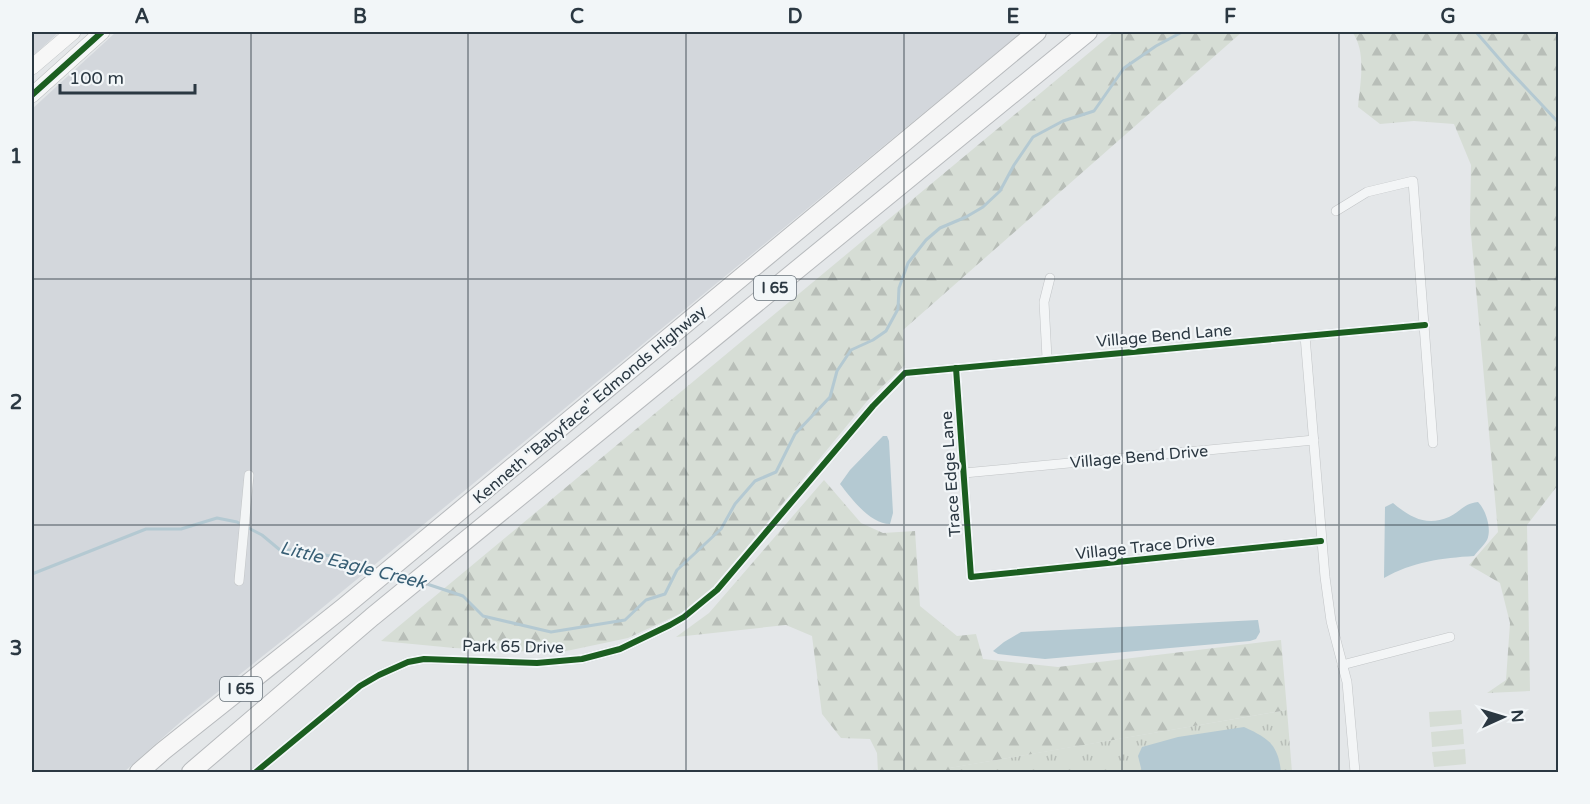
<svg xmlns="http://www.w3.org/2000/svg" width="1590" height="804" font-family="'Varela Round',sans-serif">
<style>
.built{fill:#d3d7dc}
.grass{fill:url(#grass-tufts)}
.forest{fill:url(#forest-firs)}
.pitch{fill:#d6ddd5}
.water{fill:#b4c9d2}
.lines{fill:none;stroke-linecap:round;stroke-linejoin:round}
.stream{stroke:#b4c9d2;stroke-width:3}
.minor-casing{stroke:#c2c5c7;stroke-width:10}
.primary-casing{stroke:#c0c4c6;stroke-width:16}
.motorway-casing{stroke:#b7babd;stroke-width:20}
.minor{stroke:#f3f5f6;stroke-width:9}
.primary{stroke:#f7f7f7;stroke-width:15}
.motorway{stroke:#f7f7f7;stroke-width:18}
.cycleway-casing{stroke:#f2f6f8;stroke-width:10}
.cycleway{stroke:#1b5e20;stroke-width:6}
.grid{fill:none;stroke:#2b3842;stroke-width:1.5;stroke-opacity:0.55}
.labels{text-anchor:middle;stroke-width:4.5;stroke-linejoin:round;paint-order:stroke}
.shield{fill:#f2f6f8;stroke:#677179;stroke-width:1.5}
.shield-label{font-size:15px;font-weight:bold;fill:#2b3842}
.street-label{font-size:16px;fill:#2b3842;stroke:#f2f6f8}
.water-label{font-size:18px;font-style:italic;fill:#375e74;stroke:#f2f6f8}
.neatline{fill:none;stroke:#2b3842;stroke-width:2}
.grid-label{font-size:20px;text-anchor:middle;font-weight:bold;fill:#2b3842}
</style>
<defs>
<pattern id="grass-tufts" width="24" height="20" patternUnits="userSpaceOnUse" patternTransform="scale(1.5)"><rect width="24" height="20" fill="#d6ddd5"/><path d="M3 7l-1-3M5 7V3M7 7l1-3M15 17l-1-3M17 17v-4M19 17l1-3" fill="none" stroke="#b8beb8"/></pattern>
<pattern id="forest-firs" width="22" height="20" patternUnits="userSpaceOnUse" patternTransform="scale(1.5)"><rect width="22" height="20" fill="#d6ddd5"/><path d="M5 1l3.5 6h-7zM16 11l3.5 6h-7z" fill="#b8beb8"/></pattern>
</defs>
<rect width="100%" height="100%" fill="#e4e7e9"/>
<g class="built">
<path d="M32 32H59L32 57Z"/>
<path d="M116 32H1022L288 636 185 718 124 772H32V109Z"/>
</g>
<path class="grass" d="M1287 710 1292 772H950L949 768Z"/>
<g class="forest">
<path d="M1114 32H1242L903 330 905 365 868 400 709 593 684 612 628 638 557 653 454 648 381 641Z"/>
<path d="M1352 32H1556L1558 42V485L1527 525 1530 691 1487 693 1506 680 1510 623 1500 583 1469 565 1498 532 1470 223 1471 165 1454 124 1414 121 1380 124 1358 107C1360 84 1367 51 1352 32Z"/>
<path d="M824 480 861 523 883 533 915 531 920 606 957 636 976 634 983 659 1058 667 1281 640 1287 710 950 768V772H878L877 753 870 739 841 738 822 714 812 636 786 625 676 637 709 613Z"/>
</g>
<g class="pitch">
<path d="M1461 710 1462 724 1430 727 1429 712Z"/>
<path d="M1463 729 1464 744 1432 747 1431 732Z"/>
<path d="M1465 749 1466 764 1434 767 1432 752Z"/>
</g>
<g class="water">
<path d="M883 436H887L889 441 893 513 890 524C870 524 851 498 840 484L850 470Z"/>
<path d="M1478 502C1486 510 1492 529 1487 540 1484 545 1478 551 1474 556 1442 558 1412 562 1384 578L1385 507 1393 503C1410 517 1426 527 1449 517 1461 511 1463 504 1478 502Z"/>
<path d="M1258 620 1260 632 1256 639 1250 641 1045 659 998 654 993 651 1004 642 1021 632Z"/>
<path d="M1244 727C1268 738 1278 744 1281 772H1142L1138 756 1142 747 1178 737Z"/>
</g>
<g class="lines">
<g class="stream">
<path d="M1476 32 1509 70 1558 122"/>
<path d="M32 574 146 529H181L217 518 237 522 262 535 280 550H301L330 556 380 570"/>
<path d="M395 574 409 578"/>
<path d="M424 583 463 596 483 616 551 632 625 620 646 600 665 594 677 570 721 529 735 504 755 481 776 472 795 434 830 397 837 371 851 350 873 340 886 331 898 309 899 288 908 263 926 240 940 228 966 217 983 207 1000 191 1014 165 1033 137 1063 121 1094 111 1124 68 1156 46 1182 32"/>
</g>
<defs>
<g id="minor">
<path d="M1336 211 1367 192 1413 181 1433 443"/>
<path d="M1305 336 1325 577 1331 621 1347 682 1355 772"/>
<path d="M1047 358 1044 302 1050 278"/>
<path d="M956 368 971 577 1321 541"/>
<path d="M964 473 1314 440"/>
<path d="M239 581 249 475"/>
<path d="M1342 665 1450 637"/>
<path d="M256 772 360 686 379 675 408 662 424 659 537 663 582 659 620 649 670 625 684 617 717 590 873 406 905 373 1425 325"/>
</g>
<g id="primary">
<path d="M32 67 73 32"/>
<path d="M32 95 102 32"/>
</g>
<g id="motorway">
<path d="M139 772 163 751 344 607 1037 32"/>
<path d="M191 772 372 617 1088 32"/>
</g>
</defs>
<use href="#minor" class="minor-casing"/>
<use href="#primary" class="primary-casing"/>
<use href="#motorway" class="motorway-casing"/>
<use href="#minor" class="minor"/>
<use href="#primary" class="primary"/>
<use href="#motorway" class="motorway"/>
<defs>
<g id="cycleway">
<path d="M32 95 102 32"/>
<path d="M956 368 971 577 1321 541"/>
<path d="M256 772 360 686 379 675 408 662 424 659 537 663 582 659 620 649 670 625 684 617 717 590 873 406 905 373 1425 325"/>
</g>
</defs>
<use href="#cycleway" class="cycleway-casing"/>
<use href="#cycleway" class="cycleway"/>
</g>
<path class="grid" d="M251 32V772M468 32V772M686 32V772M904 32V772M1122 32V772M1339 32V772M32 279H1558M32 525H1558"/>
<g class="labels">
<g class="shield">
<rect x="754" y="276" width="42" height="24" rx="4.5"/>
<rect x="220" y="677" width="42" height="24" rx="4.5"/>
</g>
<g class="shield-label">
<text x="775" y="293">I 65</text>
<text x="241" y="694">I 65</text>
</g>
<g class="street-label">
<text transform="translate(1164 335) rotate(-5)" y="6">Village Bend Lane</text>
<text transform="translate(589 404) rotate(-40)" y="6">Kenneth "Babyface" Edmonds Highway</text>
<text transform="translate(1139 456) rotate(-5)" y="6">Village Bend Drive</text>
<text transform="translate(950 474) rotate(-94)" y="6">Trace Edge Lane</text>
<text transform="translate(1145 546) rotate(-6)" y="6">Village Trace Drive</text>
<text transform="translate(513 646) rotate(1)" y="6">Park 65 Drive</text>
</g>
<g class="water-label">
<text transform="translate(353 565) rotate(14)" y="6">Little Eagle Creek</text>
</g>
</g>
<rect width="1590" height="804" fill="none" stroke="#f2f6f8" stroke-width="66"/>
<g transform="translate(1503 717) rotate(86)" stroke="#f2f6f8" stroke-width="4.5" paint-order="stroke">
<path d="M0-4.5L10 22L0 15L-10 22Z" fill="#2b3842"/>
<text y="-9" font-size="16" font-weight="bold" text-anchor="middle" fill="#2b3842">N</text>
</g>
<path d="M60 84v9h135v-9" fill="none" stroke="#2b3842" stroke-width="3"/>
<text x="69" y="84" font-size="18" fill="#2b3842" stroke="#f2f6f8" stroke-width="4.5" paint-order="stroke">100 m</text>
<rect x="33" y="33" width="1524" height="738" class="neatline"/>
<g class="grid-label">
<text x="142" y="23">A</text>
<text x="360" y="23">B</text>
<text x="577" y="23">C</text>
<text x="795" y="23">D</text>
<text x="1013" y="23">E</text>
<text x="1230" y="23">F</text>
<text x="1448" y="23">G</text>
<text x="16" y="163">1</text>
<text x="16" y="409">2</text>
<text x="16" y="655">3</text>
</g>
</svg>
